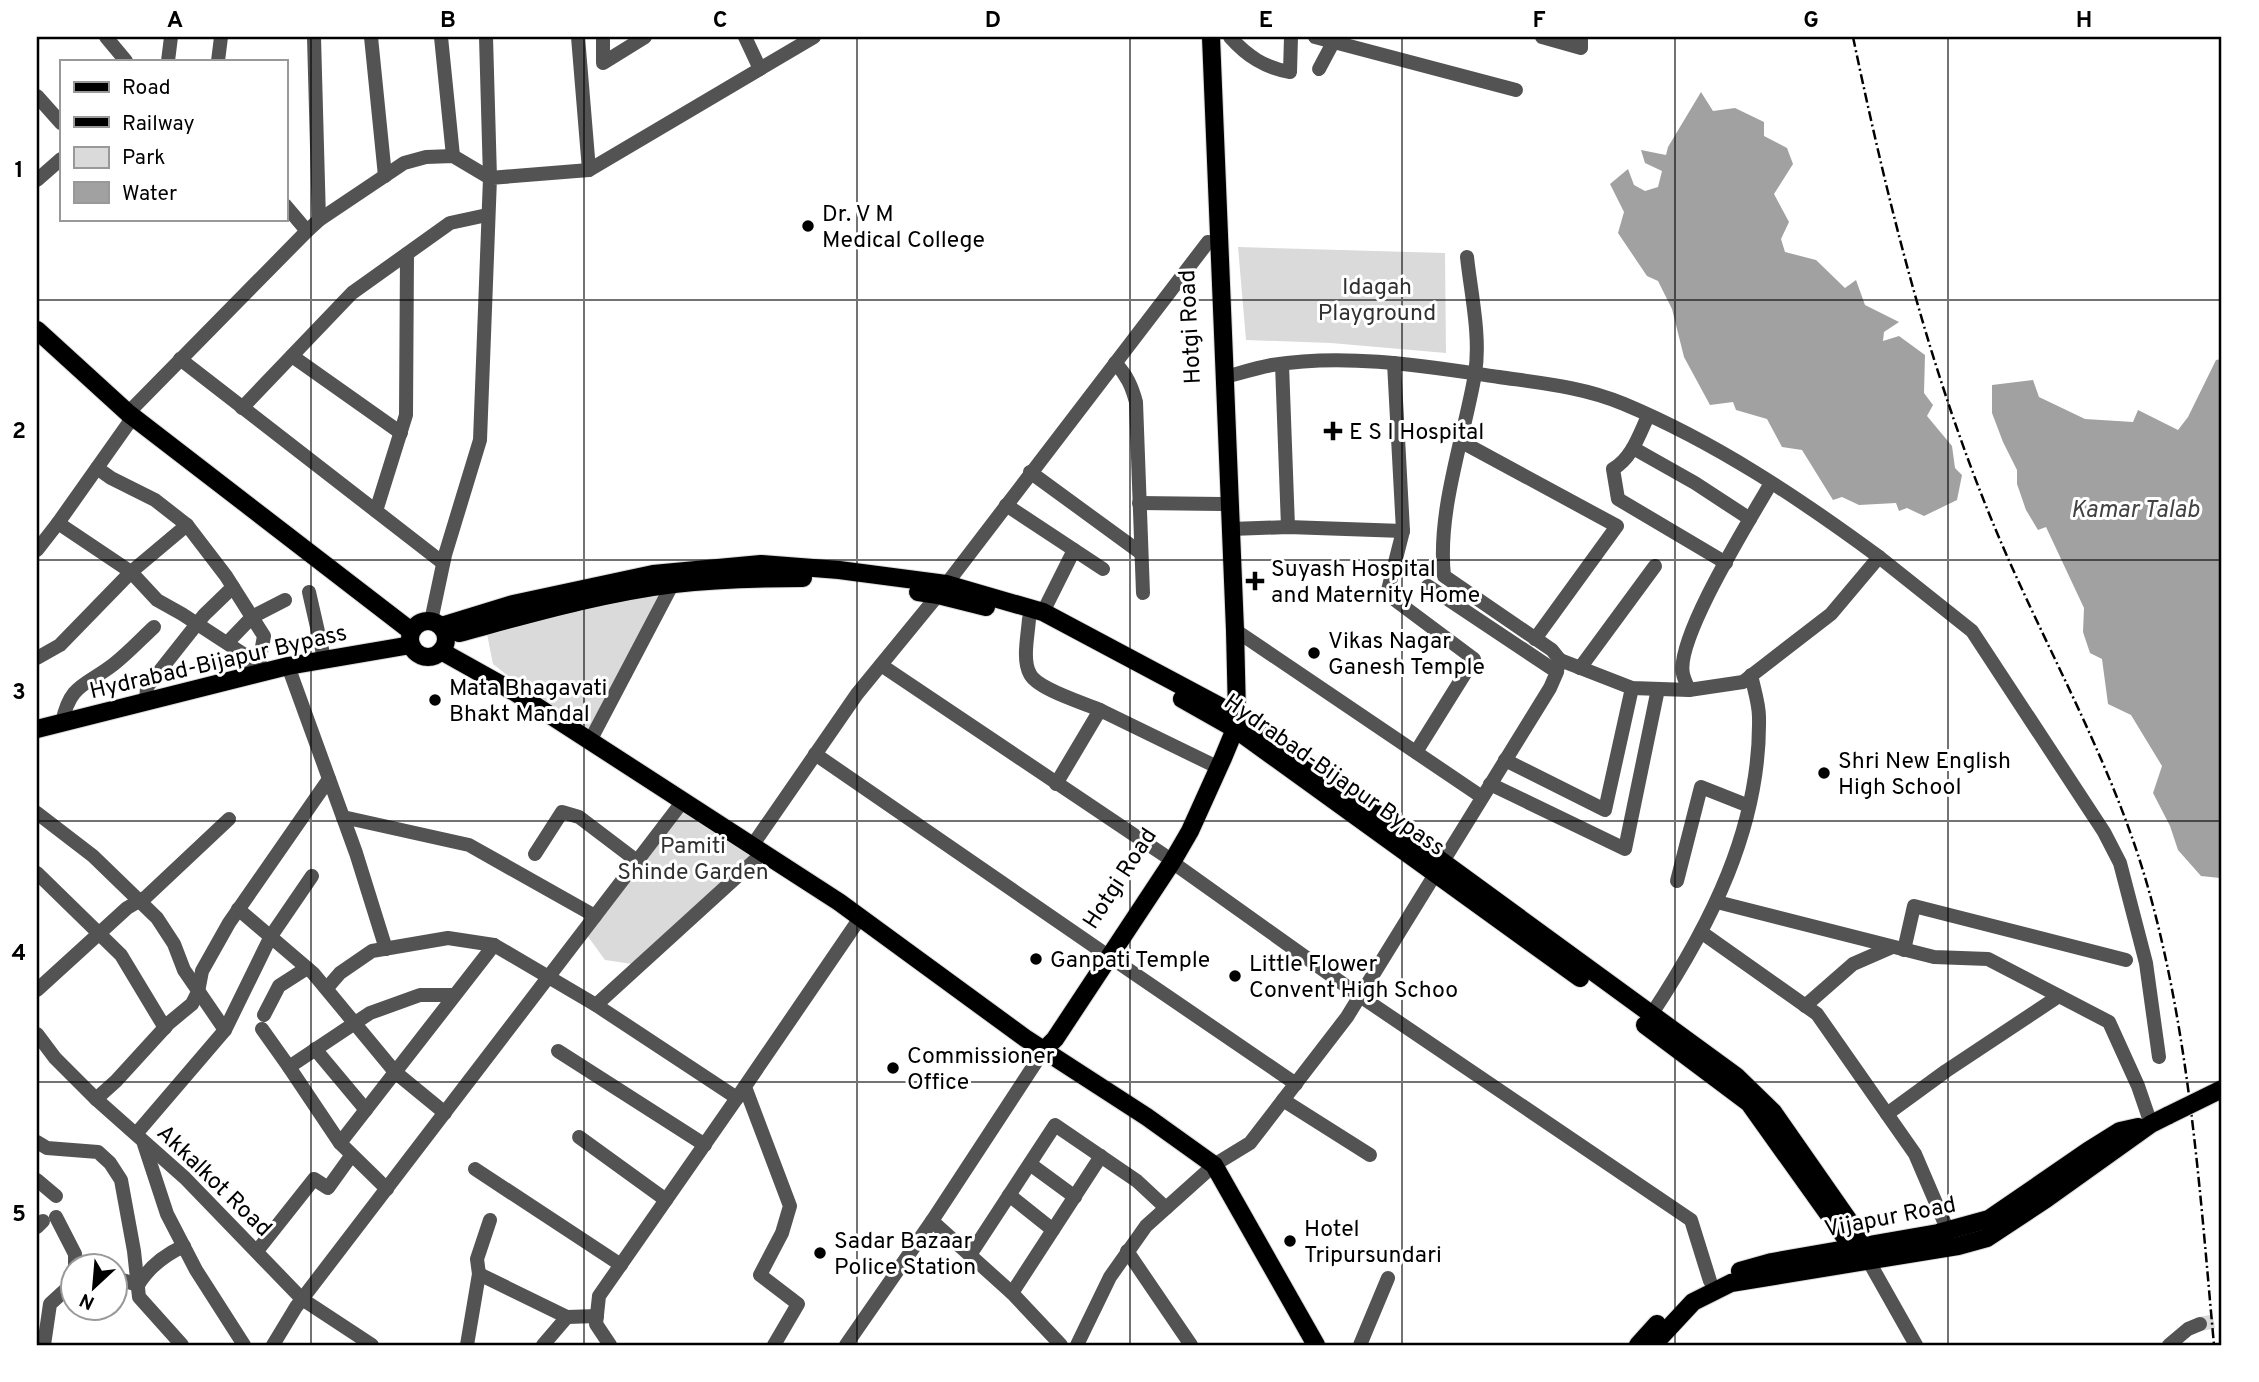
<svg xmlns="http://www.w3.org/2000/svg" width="2259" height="1382" font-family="Overpass,sans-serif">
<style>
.green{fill:#dadada}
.water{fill:#a1a1a1}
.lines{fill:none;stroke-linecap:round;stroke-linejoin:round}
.minor-tunnel{stroke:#d9d9d9;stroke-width:14;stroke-dasharray:14 7;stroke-linecap:butt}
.major-casing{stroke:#dbdbdb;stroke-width:20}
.minor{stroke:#535353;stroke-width:14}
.major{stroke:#000;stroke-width:18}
.rail{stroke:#000;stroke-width:2.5;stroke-dasharray:10 3.5 2 3.5;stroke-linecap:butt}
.major-bridge-casing{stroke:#dbdbdb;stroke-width:20;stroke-linecap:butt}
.major-bridge{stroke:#000;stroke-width:18}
.grid{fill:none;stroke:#000;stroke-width:2;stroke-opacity:0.55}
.poi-dot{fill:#000;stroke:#fff;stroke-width:2.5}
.labels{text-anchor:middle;stroke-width:6;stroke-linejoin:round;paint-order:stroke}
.poi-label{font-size:23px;fill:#000;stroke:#fff;text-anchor:start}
.park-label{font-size:23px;fill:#313131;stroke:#fff}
.street-label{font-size:23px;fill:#000;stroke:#fff}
.water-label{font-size:24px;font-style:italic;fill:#424242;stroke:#fff}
.neatline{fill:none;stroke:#000;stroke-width:2.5}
.grid-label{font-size:23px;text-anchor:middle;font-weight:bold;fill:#000}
</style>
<rect width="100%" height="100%" fill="#fff"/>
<g class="green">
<path d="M1238 247 1445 253 1446 353 1331 343 1246 340Z"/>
<path d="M664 586 631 678 590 741 493 664 487 634Z"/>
<path d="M683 801 763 853 639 965 605 960 584 931Z"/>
</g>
<g class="water">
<path d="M1701 92 1713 111 1735 108 1764 122V136L1787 148 1793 164 1774 194 1789 222 1781 239 1785 252 1816 260 1845 288 1856 280 1865 305 1899 322 1884 332 1883 341 1899 336 1925 355 1924 393 1933 405 1927 416 1952 446 1955 468 1962 475 1957 500 1924 516 1907 508 1899 511 1896 503 1859 505 1842 497 1833 500 1802 450 1782 447 1767 419 1736 410 1733 402 1710 405 1684 357 1672 309 1658 281 1647 276 1618 233 1624 212 1610 184 1628 169 1634 185 1645 191 1658 187 1662 171 1645 163 1641 150 1666 155 1668 147Z"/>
<path d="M2222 359V881L2220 878 2201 876 2178 850 2170 826 2153 793 2162 766 2131 715 2108 704 2102 659 2090 653 2083 632 2084 608 2046 527 2038 530 2026 510 2017 484V470L2003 442 1992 413V385L2033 380 2039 397 2085 419 2133 422 2138 410 2178 430 2188 417 2216 360Z"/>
</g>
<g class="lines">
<path class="minor-tunnel" d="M2200 1324 2222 1320"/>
<defs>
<g id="major">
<path d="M37 330 128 413 411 631"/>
<path d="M918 592 938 595 986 607"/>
<circle cx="428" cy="639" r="18"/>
<path d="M441 626 513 604 653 574 761 564 839 570 946 584 1043 612 1255 725 1736 1076 1773 1112 1856 1231 1860 1249"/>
<path d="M459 633C530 614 602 593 674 584 717 579 760 578 803 578"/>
<path d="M441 651 516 693 839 902 1025 1038 1147 1117 1214 1165 1316 1345"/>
<path d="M1182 699 1235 729 1580 978"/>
<path d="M37 729 288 666 411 645"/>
<path d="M1645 1025 1749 1103 1844 1236 1860 1249 1868 1260"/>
<path d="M1044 1050 1055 1039 1172 862 1190 831 1223 758 1235 729 1237 714 1235 630 1211 37"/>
<path d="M1740 1271 1772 1262 1938 1233 1989 1219 2088 1151 2120 1131 2138 1127"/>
<path d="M1638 1345 1657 1324"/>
<path d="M1653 1345 1693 1302 1731 1283 1958 1246 1987 1238 2046 1199 2151 1124 2169 1115"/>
</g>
</defs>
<use href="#major" class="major-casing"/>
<g class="minor">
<path d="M106 37 126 61"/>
<path d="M314 37 319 220"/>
<path d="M371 37 385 176"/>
<path d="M441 37 453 156"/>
<path d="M486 37 490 178"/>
<path d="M578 37 589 170"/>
<path d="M603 37V63L645 37"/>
<path d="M745 37 760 69"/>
<path d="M1230 37C1247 56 1265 68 1290 72L1291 37"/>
<path d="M1315 37 1516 90"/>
<path d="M1542 37 1581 48V37"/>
<path d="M168 61 171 37"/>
<path d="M218 61 221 37"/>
<path d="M1319 69 1336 37"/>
<path d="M37 96 61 123"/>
<path d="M37 180 61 159"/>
<path d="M285 205 307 231"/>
<path d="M1467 257C1471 294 1481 337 1475 374 1464 438 1437 511 1444 576L1552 650 1560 660 1558 667"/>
<path d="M292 356 401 433"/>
<path d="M180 359 443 563"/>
<path d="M1115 363C1127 375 1132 387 1136 402L1143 593"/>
<path d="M1394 363 1403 531 1387 594 1474 659 1416 752"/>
<path d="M1282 364 1288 527"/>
<path d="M1225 377C1240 373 1256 368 1272 365 1347 353 1424 366 1499 377 1541 383 1584 387 1624 404 1715 442 1799 498 1879 557L1831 614 1743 682 1689 690 1632 688 1560 660"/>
<path d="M242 408 352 293 450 223 487 215"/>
<path d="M128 413 307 231 319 220 404 163 426 157 453 156 490 178"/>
<path d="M1648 416C1639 435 1632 458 1613 469L1618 499 1726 563"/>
<path d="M1460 441 1617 526 1535 639"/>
<path d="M1633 448 1695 483 1750 519"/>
<path d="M97 468 111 478 155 500 187 525 226 576 264 636 257 674"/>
<path d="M1030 472 1141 553"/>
<path d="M1139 503 1222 504"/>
<path d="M1006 505 1103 569"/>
<path d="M376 511 406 415 407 254"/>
<path d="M58 523 131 572 157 600 182 614 248 657 243 677"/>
<path d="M1231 529 1288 527 1403 531"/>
<path d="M37 550 58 523 133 417"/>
<path d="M1879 557 1972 631 2104 832 2120 863 2146 963 2159 1057"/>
<path d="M309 592 324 658"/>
<path d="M1043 612 1074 550"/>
<path d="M1029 619C1028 635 1022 660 1030 674 1037 689 1084 703 1100 710"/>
<path d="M431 621 445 555 480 440 490 178 589 170 814 37"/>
<path d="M1235 630 1482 797"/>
<path d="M228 642 252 617 285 600"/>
<path d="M37 658 60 645 131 572 187 525"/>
<path d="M881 665 1164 855"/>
<path d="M288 666 356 853 386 949"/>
<path d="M1580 668 1655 566"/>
<path d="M1689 690C1687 685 1684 679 1683 674 1675 639 1751 518 1771 483"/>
<path d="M146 702 147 687 204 615 233 587"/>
<path d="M62 723C70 683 86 686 114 664 128 653 141 639 154 627"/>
<path d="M590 741 672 585"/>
<path d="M815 754 1101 951"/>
<path d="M1505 760 1605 810 1632 688"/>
<path d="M1056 784 1100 710 1211 764"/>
<path d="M1490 784 1625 849 1658 689"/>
<path d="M37 813 93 856 157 918 174 944 184 970 225 1030"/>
<path d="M343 817 469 845 595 916"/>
<path d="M752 846 857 694 938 595 1208 242"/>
<path d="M535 854 562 812 579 817 637 861"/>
<path d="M1172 862 1360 996 1691 1220 1710 1281"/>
<path d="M37 873 121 955 165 1028"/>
<path d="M1677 881 1701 787 1749 806"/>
<path d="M1717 902 1934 957 1988 959 2109 1022 2138 1086 2151 1124"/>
<path d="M238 909 313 973 395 1072 445 1113"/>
<path d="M1701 932 1817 1014 1915 1154 1948 1231"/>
<path d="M1904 950 1914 906 2126 960"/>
<path d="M1110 957 1296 1084"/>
<path d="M327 988 340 973 372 951 448 938 494 945 596 1005 763 853"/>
<path d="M37 990 127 908 146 897 229 819"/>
<path d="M596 1005 737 1098 860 918"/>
<path d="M1805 1006 1853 964 1892 947"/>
<path d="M264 1015 279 986 307 968"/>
<path d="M1651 1015C1710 926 1761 827 1759 717 1759 704 1754 689 1751 675"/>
<path d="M262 1029 289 1067"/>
<path d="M37 1034 55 1058 96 1099 185 1178 302 1299 372 1345"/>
<path d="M315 1049 366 1110"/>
<path d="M558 1051 705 1145"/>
<path d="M745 1087 790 1206 782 1233 760 1275 798 1304 774 1345"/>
<path d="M96 1099 116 1081 169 1023 192 1004 198 992 202 971 229 923 329 779"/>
<path d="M1283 1100 1370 1155"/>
<path d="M1887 1114 1946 1071 2059 996"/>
<path d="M136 1134 225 1030 271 936 312 876"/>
<path d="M579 1137 666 1200"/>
<path d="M37 1142 47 1148 98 1152 110 1163 121 1180 134 1251 139 1297 182 1345"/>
<path d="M340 1143 289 1067 370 1013 420 995H454"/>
<path d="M144 1144 167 1214 196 1270 244 1345"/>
<path d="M1030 1164 1075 1197"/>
<path d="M475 1169 621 1265"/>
<path d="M37 1180 56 1196"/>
<path d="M387 1189 340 1143 494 945"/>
<path d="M1009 1195 1053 1230"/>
<path d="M56 1217 75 1254V1266"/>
<path d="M932 1221 1012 1293 1061 1345"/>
<path d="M37 1227 43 1221"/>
<path d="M257 1251 314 1179 328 1188 351 1156"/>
<path d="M1127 1251 1191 1345"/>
<path d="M970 1255 1055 1125 1137 1181 1166 1208"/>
<path d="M1868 1260 1916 1345"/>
<path d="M479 1274 567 1317 597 1316"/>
<path d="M116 1278 138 1285C149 1267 164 1255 184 1246"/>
<path d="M1012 1293 1101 1156"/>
<path d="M44 1345 50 1304 74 1282"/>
<path d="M273 1345 296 1307 683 801"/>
<path d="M467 1345 479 1274 477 1259 490 1220"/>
<path d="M543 1345 567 1317"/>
<path d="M610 1345 596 1324 599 1296 737 1098"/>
<path d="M846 1345 932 1221 1044 1050"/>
<path d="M1077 1345 1110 1277 1146 1226 1214 1165 1250 1143 1347 1017 1550 688 1557 672 1428 586"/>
<path d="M1360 1345 1388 1278"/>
<path d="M2169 1345 2188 1329 2200 1324"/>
</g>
<use href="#major" class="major"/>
<path class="rail" d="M1853 37C1890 213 1934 390 2007 556 2056 667 2116 773 2149 891 2190 1038 2200 1193 2214 1345"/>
<defs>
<path id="major-bridge" d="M2169 1115 2222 1089"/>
</defs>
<use href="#major-bridge" class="major-bridge-casing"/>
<use href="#major-bridge" class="major-bridge"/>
</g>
<path class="grid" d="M311 37V1345M584 37V1345M857 37V1345M1130 37V1345M1402 37V1345M1675 37V1345M1948 37V1345M37 300H2222M37 560H2222M37 821H2222M37 1082H2222"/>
<g class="poi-dot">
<circle cx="808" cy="226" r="7"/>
<path d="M1329.5 420.5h7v7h7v7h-7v7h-7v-7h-7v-7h7z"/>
<path d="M1251.5 570.5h7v7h7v7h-7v7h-7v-7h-7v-7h7z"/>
<circle cx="1314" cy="653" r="7"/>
<circle cx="435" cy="700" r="7"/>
<circle cx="1824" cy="773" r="7"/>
<circle cx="1036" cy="959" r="7"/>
<circle cx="1235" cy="976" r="7"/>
<circle cx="893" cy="1068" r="7"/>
<circle cx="1290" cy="1241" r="7"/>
<circle cx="820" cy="1253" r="7"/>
</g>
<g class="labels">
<g class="poi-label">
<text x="822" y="221">Dr. V M<tspan x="822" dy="26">Medical College</tspan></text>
<text x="1349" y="439">E S I Hospital</text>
<text x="1271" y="576">Suyash Hospital<tspan x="1271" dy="26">and Maternity Home</tspan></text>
<text x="1328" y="648">Vikas Nagar<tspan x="1328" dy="26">Ganesh Temple</tspan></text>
<text x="449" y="695">Mata Bhagavati<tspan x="449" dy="26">Bhakt Mandal</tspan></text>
<text x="1838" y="768">Shri New English<tspan x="1838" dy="26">High School</tspan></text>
<text x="1050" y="967">Ganpati Temple</text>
<text x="1249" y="971">Little Flower<tspan x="1249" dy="26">Convent High Schoo</tspan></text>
<text x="907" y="1063">Commissioner<tspan x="907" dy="26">Office</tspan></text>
<text x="1304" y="1236">Hotel<tspan x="1304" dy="26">Tripursundari</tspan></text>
<text x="834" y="1248">Sadar Bazaar<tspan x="834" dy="26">Police Station</tspan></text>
</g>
<g class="park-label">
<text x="1377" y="294">Idagah<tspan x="1377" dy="26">Playground</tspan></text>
<text x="693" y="853">Pamiti<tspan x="693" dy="26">Shinde Garden</tspan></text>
</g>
<g class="street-label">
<text transform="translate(1189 327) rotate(-93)" y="8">Hotgi Road</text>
<text transform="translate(218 661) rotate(-13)" y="8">Hydrabad-Bijapur Bypass</text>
<text transform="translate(1335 774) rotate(35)" y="8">Hydrabad-Bijapur Bypass</text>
<text transform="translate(1119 878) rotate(-57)" y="8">Hotgi Road</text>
<text transform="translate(215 1180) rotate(44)" y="8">Akkalkot Road</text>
<text transform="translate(1890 1216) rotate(-11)" y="8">Vijapur Road</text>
</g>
<g class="water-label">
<text x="2135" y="517">Kamar Talab</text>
</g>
</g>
<rect width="2259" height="1382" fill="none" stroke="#ffffff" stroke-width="77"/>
<rect x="60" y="60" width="228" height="161" fill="#ffffff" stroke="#999999" stroke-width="2"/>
<rect x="74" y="82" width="35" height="10" fill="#000000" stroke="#999999" stroke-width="2"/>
<text x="122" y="94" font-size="21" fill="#000000">Road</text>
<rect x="74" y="117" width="35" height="10" fill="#000000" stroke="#999999" stroke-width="2"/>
<text x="122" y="130" font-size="21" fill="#000000">Railway</text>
<rect x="74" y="147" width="35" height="21" fill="#dadada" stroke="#999999" stroke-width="2"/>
<text x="122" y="164" font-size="21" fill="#000000">Park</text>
<rect x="74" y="182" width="35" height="21" fill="#a1a1a1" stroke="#999999" stroke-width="2"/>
<text x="122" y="200" font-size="21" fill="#000000">Water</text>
<g transform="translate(94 1287) rotate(206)"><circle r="33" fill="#ffffff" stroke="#999999" stroke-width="2"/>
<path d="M0-5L12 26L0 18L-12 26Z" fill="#000000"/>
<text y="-10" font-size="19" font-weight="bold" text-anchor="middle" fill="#000000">N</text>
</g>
<rect x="38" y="38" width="2182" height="1306" class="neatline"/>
<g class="grid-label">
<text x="175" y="27">A</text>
<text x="448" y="27">B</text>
<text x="720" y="27">C</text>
<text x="993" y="27">D</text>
<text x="1266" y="27">E</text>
<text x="1539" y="27">F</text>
<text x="1811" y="27">G</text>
<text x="2084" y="27">H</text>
<text x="19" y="177">1</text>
<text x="19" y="438">2</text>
<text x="19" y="699">3</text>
<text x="19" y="960">4</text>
<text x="19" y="1221">5</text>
</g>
</svg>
